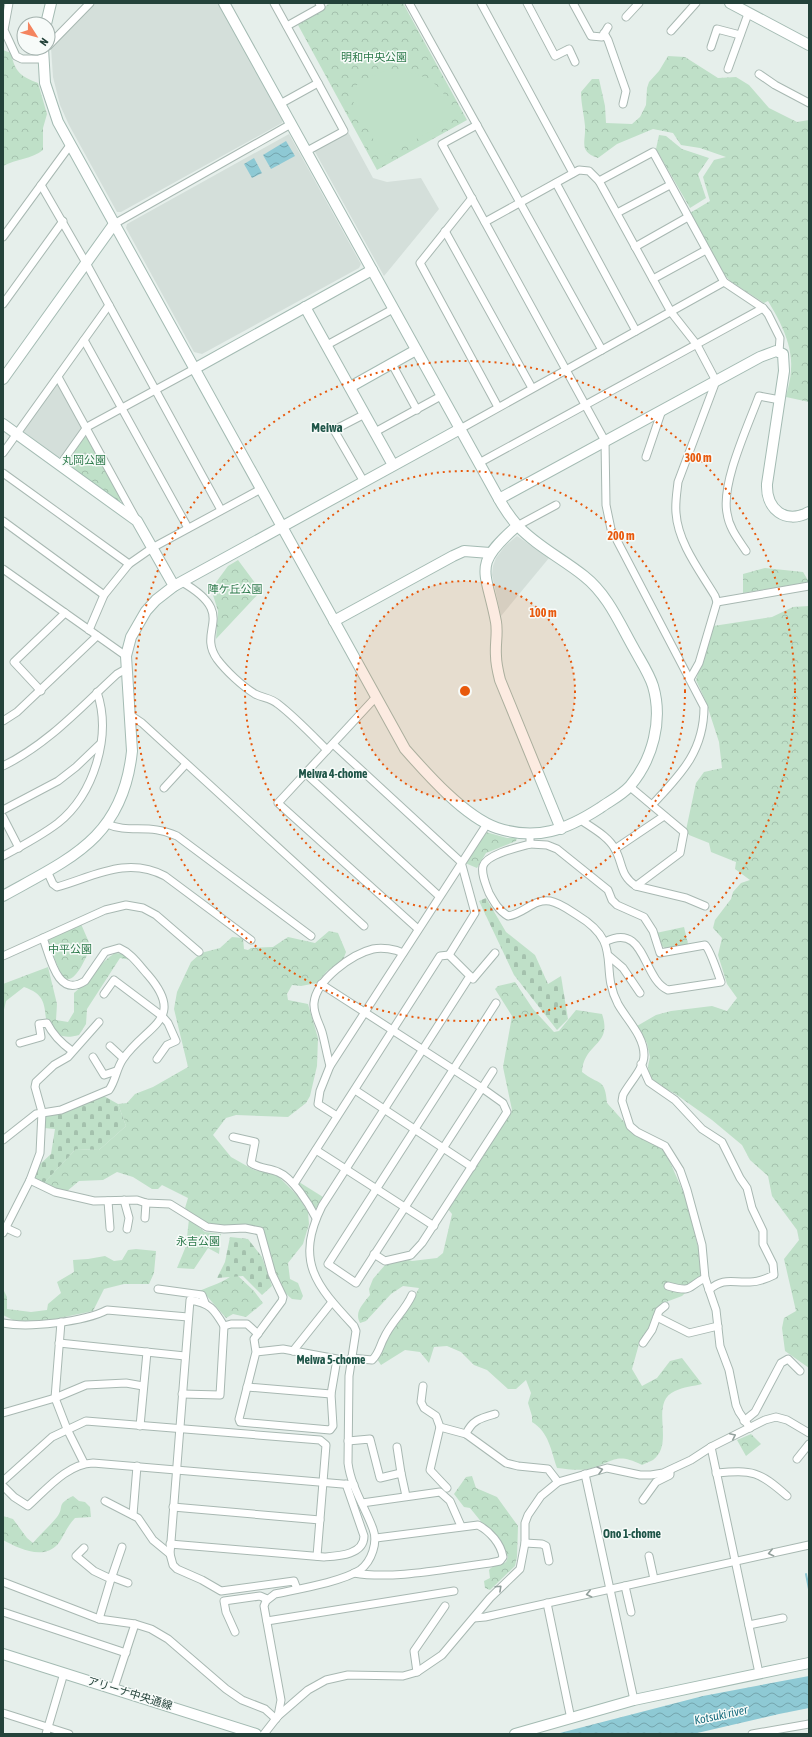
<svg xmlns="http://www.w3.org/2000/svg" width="812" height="1737" font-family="'Asap Condensed','Noto Sans JP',sans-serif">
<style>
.built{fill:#d4dfda}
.forest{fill:url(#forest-crowns)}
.cemetery{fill:url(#cemetery-stones)}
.pitch{fill:#bfe0c8}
.water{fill:url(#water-waves)}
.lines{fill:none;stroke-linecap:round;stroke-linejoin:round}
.stream{stroke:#8ec9d4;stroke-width:2}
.street-casing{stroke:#a8b8b2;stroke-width:9}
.secondary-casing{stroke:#a4bbb3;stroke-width:12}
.street{stroke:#fff;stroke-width:7}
.secondary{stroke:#fff;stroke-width:10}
.oneway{stroke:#92a09c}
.ring{fill:none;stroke:#e8590c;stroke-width:2;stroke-dasharray:2 4}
.labels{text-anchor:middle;stroke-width:3;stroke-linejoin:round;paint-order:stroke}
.park-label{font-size:11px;fill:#2d7a4b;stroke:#f7fbf9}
.street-label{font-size:11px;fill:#24423a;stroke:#f7fbf9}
.neighbourhood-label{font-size:12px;font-weight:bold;fill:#1f5548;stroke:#f7fbf9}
.water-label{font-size:12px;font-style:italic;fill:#1c6f80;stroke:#f7fbf9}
.quarter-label{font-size:13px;font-weight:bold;fill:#1f5548;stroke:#f7fbf9}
.centre{fill:#e8590c;stroke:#f7fbf9;stroke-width:2}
.ring-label{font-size:12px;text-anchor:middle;font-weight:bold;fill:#e8590c;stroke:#f7fbf9;stroke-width:3;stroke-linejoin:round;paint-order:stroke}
</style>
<defs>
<pattern id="forest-crowns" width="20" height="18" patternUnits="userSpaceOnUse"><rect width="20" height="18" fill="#bfe0c8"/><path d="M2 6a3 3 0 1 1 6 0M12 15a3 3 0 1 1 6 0" fill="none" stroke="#a4c1ad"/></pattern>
<pattern id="cemetery-stones" width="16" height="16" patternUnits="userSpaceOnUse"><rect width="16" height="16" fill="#bfe0c8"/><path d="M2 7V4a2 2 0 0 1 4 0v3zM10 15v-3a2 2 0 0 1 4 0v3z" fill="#a4c1ad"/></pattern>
<pattern id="water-waves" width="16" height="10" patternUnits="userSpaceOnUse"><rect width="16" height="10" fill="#8ec9d4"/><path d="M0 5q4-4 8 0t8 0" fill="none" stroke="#74a5ad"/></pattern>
</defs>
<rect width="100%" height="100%" fill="#e6efeb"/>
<g class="built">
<path d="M94 3H218L283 120 282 123 121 212H117L69 125 60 105 53 77 51 48Z"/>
<path d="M348 132 373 178 387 182 421 178 439 209 384 276 314 150Z"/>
<path d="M289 134 361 264 359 268 202 354 194 352 126 228 127 224Z"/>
<path d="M56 384 60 385 81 425V430L61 457H58L24 432 23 430Z"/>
<path d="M517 536 549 558 501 616 492 575 493 566 496 558 505 546Z"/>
</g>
<g class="forest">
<path d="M330 3H403L467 120 377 170 298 25Z"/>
<path d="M3 50 11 53C15 72 20 76 38 83L47 114 43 128V150C32 159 16 159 3 166Z"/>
<path d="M668 56 685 57 718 78 736 77 749 85 769 108 797 122 809 120V402L786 397C788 388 791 378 791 369 793 345 780 321 768 301L764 303 730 281 724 274 690 213 710 201 703 177 714 160 726 157 700 148 681 145 673 133 653 129 617 144 598 158C578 151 586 142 585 126 584 114 581 104 581 92L592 79H599L605 106 606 123 632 124 640 117 646 105 647 88 649 82 659 71Z"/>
<path d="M659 135 666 136 682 149 709 158 698 174 706 198 690 208 656 149Z"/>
<path d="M84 437H88L122 500 119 502 68 465 67 461Z"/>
<path d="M238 560 261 591 216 639 218 611 213 595 214 585 228 566Z"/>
<path d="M765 568 803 572 809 582 743 593V574Z"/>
<path d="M809 606V1368L785 1351 782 1328 784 1318 796 1311 784 1259 799 1240 797 1230 772 1196 768 1176 750 1160 742 1145 712 1120 674 1093 657 1085 649 1077 648 1066 650 1057 647 1043 637 1026 656 1015 671 1011 712 1006 727 1011 737 998 727 984 718 955 722 938 713 928 715 920 731 899 733 892 741 883 750 880 735 869 736 862 711 852 709 843 689 835 686 830 696 783 704 772 722 768 719 742 706 702 696 680 713 626 772 617 793 607Z"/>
<path d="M486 832 507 838H517L516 841 486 853 477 868 465 863Z"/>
<path d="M81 924 91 947C86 956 75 988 62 977L48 942 50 938Z"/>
<path d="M684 927 688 944 666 949 662 946 656 933Z"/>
<path d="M329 931 338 933 346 952 343 960 327 971 317 983 301 986 292 985 287 994 288 1000 308 1004 318 1038 317 1066 310 1096 306 1103 288 1117 236 1115 226 1118 213 1135 231 1157 254 1170 275 1173 297 1195 308 1212 309 1224 303 1244 288 1263 290 1279 298 1283 303 1296 301 1300 292 1299C271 1283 271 1250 262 1228 245 1222 226 1230 209 1224 200 1221 192 1213 185 1208L188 1198 162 1185 158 1189H152L133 1177 117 1172 103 1180 79 1181 66 1192 43 1184 76 1149 99 1150 126 1126 118 1104 127 1103 135 1094 153 1087 188 1067 174 1009 177 992 191 962 201 953 220 948 232 937 243 938 244 949 248 950 251 948 273 947 288 937 315 943Z"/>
<path d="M115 953 125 954 131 960 120 958 87 1009 86 1024 79 1035C65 1039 58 1036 47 1027 44 1006 47 995 24 987L6 1001 3 1014V984L48 967 57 1004 56 1020 68 1022 74 1012V993C89 981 99 963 115 953Z"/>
<path d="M515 982 533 1009 554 1032 559 1031 576 1010 602 1014C613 1046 584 1042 582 1072 599 1086 605 1077 607 1103L625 1123 631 1132 663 1148 666 1153 685 1196 699 1251 701 1278 682 1296 666 1302 656 1311 650 1329 639 1344 632 1369 642 1386 657 1378 670 1361 682 1358 702 1384C694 1386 683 1387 675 1391 648 1403 676 1443 653 1460 650 1462 645 1463 642 1465 614 1451 614 1463 588 1469 578 1471 567 1469 557 1468 551 1451 549 1432 532 1422V1416L528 1403 531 1393 526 1380 516 1389H508L487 1370 474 1365 461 1352 447 1346 434 1347 429 1363 420 1352 405 1350 381 1365 377 1359 385 1339 411 1304 419 1288 403 1286 391 1294 366 1321 360 1323C354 1312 363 1304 370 1295L369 1289 373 1279 385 1265 403 1258 412 1261 437 1258 443 1253 452 1214 448 1209 494 1135 509 1117 512 1110 503 1067 512 1016 495 989 498 986Z"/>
<path d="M299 1182 323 1197 316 1208 313 1209 297 1184Z"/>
<path d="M189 1219 205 1232 221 1234 219 1254 208 1248 194 1269 177 1268 186 1246Z"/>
<path d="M136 1249 156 1251 154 1273 149 1284H124L104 1289 93 1311 55 1319 30 1322 15 1321 3 1315V1289L7 1297V1309L31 1312 47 1310 48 1304 61 1293 57 1282 74 1272 73 1260 88 1259 105 1256 114 1261 122 1260 128 1250Z"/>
<path d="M235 1273 254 1291 263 1303 246 1317 233 1314 226 1318 205 1294 199 1291C213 1285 223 1283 235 1273Z"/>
<path d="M751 1434 761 1444 746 1456 737 1440Z"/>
<path d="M472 1476 476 1488 497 1497 518 1526 517 1557 515 1566 490 1590 485 1588 484 1581 490 1578 489 1570C493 1565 501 1565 506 1562L508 1557 505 1551 470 1508 464 1507 454 1494 466 1477Z"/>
<path d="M73 1496 79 1501 85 1502 90 1507 91 1517 75 1518C67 1526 64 1536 58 1544 43 1561 18 1548 3 1540V1516L13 1519 27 1538 33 1543C40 1534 50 1526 57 1517 65 1507 55 1505 73 1496Z"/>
</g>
<g class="cemetery">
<path d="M486 898 506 932 535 955 548 984 561 976 568 1019 557 1030 514 975 479 901Z"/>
<path d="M102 1095 118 1104 126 1126 99 1150 76 1149 43 1184 34 1178 38 1166 51 1154 55 1129 44 1128 45 1115Z"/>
<path d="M230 1237 248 1239 262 1257 272 1286 262 1295 243 1276 217 1278 225 1262Z"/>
</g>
<path class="pitch" d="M385 71C425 70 441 82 457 117L383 157 348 92 363 80Z"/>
<g class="water">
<path d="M286 141 295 156 271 169 263 155Z"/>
<path d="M254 158 262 173 252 178 244 164Z"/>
<path d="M809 1676V1708L779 1714 693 1734H556L703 1696Z"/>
</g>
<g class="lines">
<path class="stream" d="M806 1574 809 1589"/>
<defs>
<g id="street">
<path d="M9 3 4 30 16 56 22 59H43"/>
<path d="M274 3 318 83 280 104"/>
<path d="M409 3 602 350"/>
<path d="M481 3 573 173"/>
<path d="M527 3 555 56 569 49 575 62"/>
<path d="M573 3 591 36 602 37 608 27"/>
<path d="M626 17 639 3"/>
<path d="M287 26 321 7 319 3"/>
<path d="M671 31 696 3"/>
<path d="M604 33 608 40 626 91 623 104"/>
<path d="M48 46 90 3"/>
<path d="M711 47 717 29 740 35"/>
<path d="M728 69 748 14"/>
<path d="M759 74 775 85 809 103"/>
<path d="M477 125 442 144 605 441 606 505 611 529 704 707C704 752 680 775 652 805"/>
<path d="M307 151 344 131 318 83"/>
<path d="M599 181 671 312 697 345 716 381 678 482C677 492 675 502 676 513 678 543 700 571 715 596L717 602 699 663 690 679"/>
<path d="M556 183 636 331"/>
<path d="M41 185 86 263 221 510"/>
<path d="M472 198 420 263 498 407"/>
<path d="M617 213 670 185"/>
<path d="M485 222 579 170 589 171 599 181 653 152 724 282 763 308 768 314 780 338 779 352"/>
<path d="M114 224 291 124"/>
<path d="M445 231 532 388"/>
<path d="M3 237 71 144"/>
<path d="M635 247 688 217"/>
<path d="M653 279 706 250"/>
<path d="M3 304 63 221"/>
<path d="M84 340 188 528"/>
<path d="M327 345 393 309"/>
<path d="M392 364 417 410"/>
<path d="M58 377 136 519"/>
<path d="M460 429 724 282"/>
<path d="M375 432 441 396"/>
<path d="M3 453 109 305"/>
<path d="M646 457 662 410"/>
<path d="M479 463 763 308"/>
<path d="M60 465 87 427 194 369"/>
<path d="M3 473 129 564"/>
<path d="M364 482 334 430 365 414"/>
<path d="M3 521 104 595"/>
<path d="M517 526 556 505"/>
<path d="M746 551C738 539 729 528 727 513 721 483 748 426 759 396L780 400"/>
<path d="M3 569 126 656"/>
<path d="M182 582C239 615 196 629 217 659 226 671 242 686 255 694 263 698 271 698 278 704 295 717 311 734 327 750"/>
<path d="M717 602 809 586"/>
<path d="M89 630 104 595 129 564 152 548 261 489"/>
<path d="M41 691 14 662 65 613"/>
<path d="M376 697 278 803 418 929"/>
<path d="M130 715 142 723 364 926"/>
<path d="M3 721 17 712 97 636"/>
<path d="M333 744 461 862 475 913 449 955"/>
<path d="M3 766C48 744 80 708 117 674L126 669"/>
<path d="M305 773 439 896"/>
<path d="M164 788 186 764"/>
<path d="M3 810 58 781 76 767 100 744"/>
<path d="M3 817 19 848"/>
<path d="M581 820C592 828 608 836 615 849 623 863 620 876 636 886L680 853 684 832 629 786"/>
<path d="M107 824C129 834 150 823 177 836L311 936"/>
<path d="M530 834V844C519 847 487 854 483 866 481 874 486 885 489 893 494 902 499 911 508 916 524 914 534 898 550 901 560 903 569 910 577 915 625 944 598 966 618 1004 627 1020 644 1036 644 1055 644 1069 629 1083 623 1095L622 1101 630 1126 637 1132 665 1146 680 1170 687 1190 702 1245 705 1278 716 1310 720 1346 729 1370 736 1405 739 1412 750 1428"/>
<path d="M530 844 547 845 557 849 608 890 612 900 617 905 644 917 653 931 660 953 705 945C710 949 718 974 721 982L668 990C642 979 646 921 605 942"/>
<path d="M615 849 664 816"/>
<path d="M3 856C22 846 41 836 58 823 94 794 112 736 97 692"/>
<path d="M47 871 53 884 57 887C95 876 127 856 165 876L251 940"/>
<path d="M636 886 686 898 705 906"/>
<path d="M3 956 105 910 126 905 143 908 156 915 199 952"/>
<path d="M609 956 623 968 640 993"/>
<path d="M470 976 473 979 495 953"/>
<path d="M321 984 482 1088 503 1103 507 1112 422 1243 411 1255 385 1261 374 1254"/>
<path d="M104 994 114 980 162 1016 168 1023 176 1041 167 1045 157 1059"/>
<path d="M20 1043 41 1037 39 1024 47 1023C53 1035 61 1043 72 1051"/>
<path d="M110 1046 123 1058"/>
<path d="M93 1057 104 1075 116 1071"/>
<path d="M641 1064 649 1082 675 1100 702 1129 722 1142 740 1178 747 1188 752 1208 763 1231V1244L773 1264 774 1275C766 1279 759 1282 750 1282 732 1283 724 1277 709 1290"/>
<path d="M330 1066C327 1055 325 1043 322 1032 319 1022 313 1014 314 1003 316 980 352 954 373 949 382 947 395 949 403 953"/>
<path d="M493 1071 356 1283 328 1264 496 1003"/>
<path d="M355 1090 472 1167"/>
<path d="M337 1116 318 1104 320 1091 330 1066 487 824"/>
<path d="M233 1137 255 1142 251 1163C260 1169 269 1168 278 1172 293 1178 309 1204 316 1218"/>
<path d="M3 1140 36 1114 61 1110 109 1090C116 1080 116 1069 123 1059 146 1025 187 1020 148 975 139 965 131 953 119 948L105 952 85 981C57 999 50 956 43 938"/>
<path d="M316 1150 434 1226"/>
<path d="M30 1180 55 1192 94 1201 137 1200 146 1203 170 1204 207 1227 224 1229 245 1228 260 1231 272 1274 283 1297 282 1301 254 1339 256 1352 283 1349 337 1359 331 1394 333 1426 330 1430 240 1422 239 1419 256 1352"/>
<path d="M124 1200 129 1218 127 1229"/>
<path d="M108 1201 110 1228"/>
<path d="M145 1218 146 1203"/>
<path d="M6 1228 17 1233"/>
<path d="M3 1233 30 1180 40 1153 42 1112 35 1087 36 1082 54 1065 68 1057 99 1022"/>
<path d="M668 1286C694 1293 686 1287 705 1278"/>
<path d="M158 1289 202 1295 205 1303"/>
<path d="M657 1317 689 1333 718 1326"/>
<path d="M61 1322 55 1398 67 1429 84 1463"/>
<path d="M3 1323C28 1328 84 1322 107 1310L188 1317"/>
<path d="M258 1334 247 1324H231L224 1326C214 1309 210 1303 190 1300L170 1554 173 1565 177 1569 202 1580 221 1591 294 1581 297 1589"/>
<path d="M59 1343 185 1356"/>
<path d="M643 1343 652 1330 659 1311 665 1306"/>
<path d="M293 1351 332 1302"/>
<path d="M351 1358 372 1360C379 1354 380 1345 384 1338 391 1322 405 1311 412 1295"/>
<path d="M423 1386 421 1402 424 1408 436 1416 440 1427 466 1434 506 1463 518 1466 548 1469 558 1482"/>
<path d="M247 1387 331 1394"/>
<path d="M182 1394 220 1395 224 1326"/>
<path d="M3 1413 55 1398 86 1385 126 1383 143 1386"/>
<path d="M744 1421 755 1412 781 1363 788 1359 800 1371"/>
<path d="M140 1426 147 1352"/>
<path d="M440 1427 430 1470 447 1488"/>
<path d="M466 1434C472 1420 481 1418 495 1414"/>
<path d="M348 1441 370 1439 380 1478 401 1473 406 1496"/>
<path d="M397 1447 401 1473"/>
<path d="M711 1447 759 1673"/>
<path d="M797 1459 809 1444"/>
<path d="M716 1473C753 1470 759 1471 787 1496"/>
<path d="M585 1474 634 1700"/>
<path d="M3 1481 52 1437 86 1421 320 1440 326 1445 317 1556"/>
<path d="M3 1486 14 1497 28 1506C47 1489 67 1464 93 1463L354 1485"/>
<path d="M643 1500 656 1482 670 1475V1471"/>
<path d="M105 1501 138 1518 153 1540 170 1554"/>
<path d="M362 1503 440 1492 450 1501 461 1526"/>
<path d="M173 1507 320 1520"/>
<path d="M133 1515 137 1466"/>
<path d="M525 1543 542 1544 546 1546 549 1561"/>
<path d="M170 1544 324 1557C338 1556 364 1555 364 1536L346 1484"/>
<path d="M84 1548 76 1556 94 1571 111 1579 99 1619"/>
<path d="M649 1556 654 1579"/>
<path d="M354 1573C394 1580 448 1568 490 1563L500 1561 503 1557C501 1544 490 1531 478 1525L376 1538"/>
<path d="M112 1577 128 1583"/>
<path d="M111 1579 122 1547"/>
<path d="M3 1582 99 1619 135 1624 151 1629 168 1639 226 1689 242 1700 265 1709 276 1719"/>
<path d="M625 1586 631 1612"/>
<path d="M547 1603 571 1719"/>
<path d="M3 1612 126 1653"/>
<path d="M474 1618 485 1617 809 1545"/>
<path d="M267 1621 454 1591"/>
<path d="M749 1625 783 1618"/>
<path d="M235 1632 226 1612 224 1601 260 1596 267 1599"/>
<path d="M417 1672 414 1651 445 1606"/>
<path d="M114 1688 135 1624"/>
<path d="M3 1713 69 1734"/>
<path d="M278 1716 281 1700 264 1606 266 1601 275 1594C298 1589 341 1582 360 1570 372 1561 378 1542 373 1529 365 1507 351 1487 348 1463L349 1376 356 1331 354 1326C317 1286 294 1262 322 1206L470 976 449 955 440 956 294 1184"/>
<path d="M46 1734 64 1673"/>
<path d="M264 1734 278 1716 308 1690 326 1680 348 1675 403 1676 417 1672 442 1655 490 1598 520 1569 525 1543V1523L528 1515 541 1496 558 1482 607 1468 640 1475H651L663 1473 691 1460 711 1447 765 1420 776 1417 787 1420 809 1433"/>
<path d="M752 1734 809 1724"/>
</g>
<g id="secondary">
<path d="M730 3 809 45"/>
<path d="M46 24 51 3"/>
<path d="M43 48 45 83 58 122 405 749C427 774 465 817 497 828 537 841 566 830 600 808 610 801 622 795 630 786 653 759 663 720 653 686 649 673 640 660 633 647 619 622 607 594 584 576 563 559 535 545 517 525 510 517 504 508 499 499L224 3"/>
<path d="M305 307 393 465"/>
<path d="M194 369 372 270"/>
<path d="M3 379 114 224"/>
<path d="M350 387 416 350"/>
<path d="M3 424 137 521 174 586"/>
<path d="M499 499 760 357 776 351 783 354 784 371 767 484C766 509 785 525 809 512"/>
<path d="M517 526C471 566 486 569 496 622 498 633 495 644 496 656 496 664 498 672 500 680L561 829"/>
<path d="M334 621 453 556 464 551 490 553"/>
<path d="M3 896C71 858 123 838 132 751L126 656 131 637 146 611 156 600 174 586 460 429"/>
<path d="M3 1654 256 1734"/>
<path d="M515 1734 634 1700 809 1663"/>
</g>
</defs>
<use href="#street" class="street-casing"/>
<use href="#secondary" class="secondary-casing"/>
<use href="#street" class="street"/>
<use href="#secondary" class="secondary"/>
</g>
<defs><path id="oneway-chevron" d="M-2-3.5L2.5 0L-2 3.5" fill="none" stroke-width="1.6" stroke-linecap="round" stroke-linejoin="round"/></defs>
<g class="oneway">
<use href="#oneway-chevron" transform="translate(733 1436) rotate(-25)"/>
<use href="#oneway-chevron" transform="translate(600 1470) rotate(-15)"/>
<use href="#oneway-chevron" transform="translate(771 1553) rotate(167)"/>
<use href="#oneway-chevron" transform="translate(499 1588) rotate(-43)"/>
<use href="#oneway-chevron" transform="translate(589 1594) rotate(167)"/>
</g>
<circle cx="465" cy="691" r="110" fill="#e8590c" fill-opacity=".12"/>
<g class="ring">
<circle cx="465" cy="691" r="110"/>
<circle cx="465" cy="691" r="220"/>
<circle cx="465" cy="691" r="330"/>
</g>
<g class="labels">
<g class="park-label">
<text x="374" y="61">明和中央公園</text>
<text x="84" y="464">丸岡公園</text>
<text x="235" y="593">陣ケ丘公園</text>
<text x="70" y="953">中平公園</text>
<text x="198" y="1245">永吉公園</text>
</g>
<g class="street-label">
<text transform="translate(130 1693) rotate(17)" y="4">アリーナ中央通線</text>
</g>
<g class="neighbourhood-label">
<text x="333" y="778">Meiwa 4-chome</text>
<text x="331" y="1364">Meiwa 5-chome</text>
<text x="632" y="1538">Ono 1-chome</text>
</g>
<g class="water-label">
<text transform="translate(721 1715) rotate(-12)" y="4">Kotsuki river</text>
</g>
<g class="quarter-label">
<text x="327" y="432">Meiwa</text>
</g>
</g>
<circle cx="465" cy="691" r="6" class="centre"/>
<g class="ring-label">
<text x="698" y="462">300 m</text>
<text x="621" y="540">200 m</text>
<text x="543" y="617">100 m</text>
</g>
<rect width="812" height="1737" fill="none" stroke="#24423a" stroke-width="8"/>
<g transform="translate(36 36) rotate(126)"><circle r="19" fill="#f7fbf9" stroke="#a3b1ad"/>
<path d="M0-3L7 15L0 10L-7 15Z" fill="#f4845f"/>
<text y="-6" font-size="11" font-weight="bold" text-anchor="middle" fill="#24423a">N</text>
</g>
</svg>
